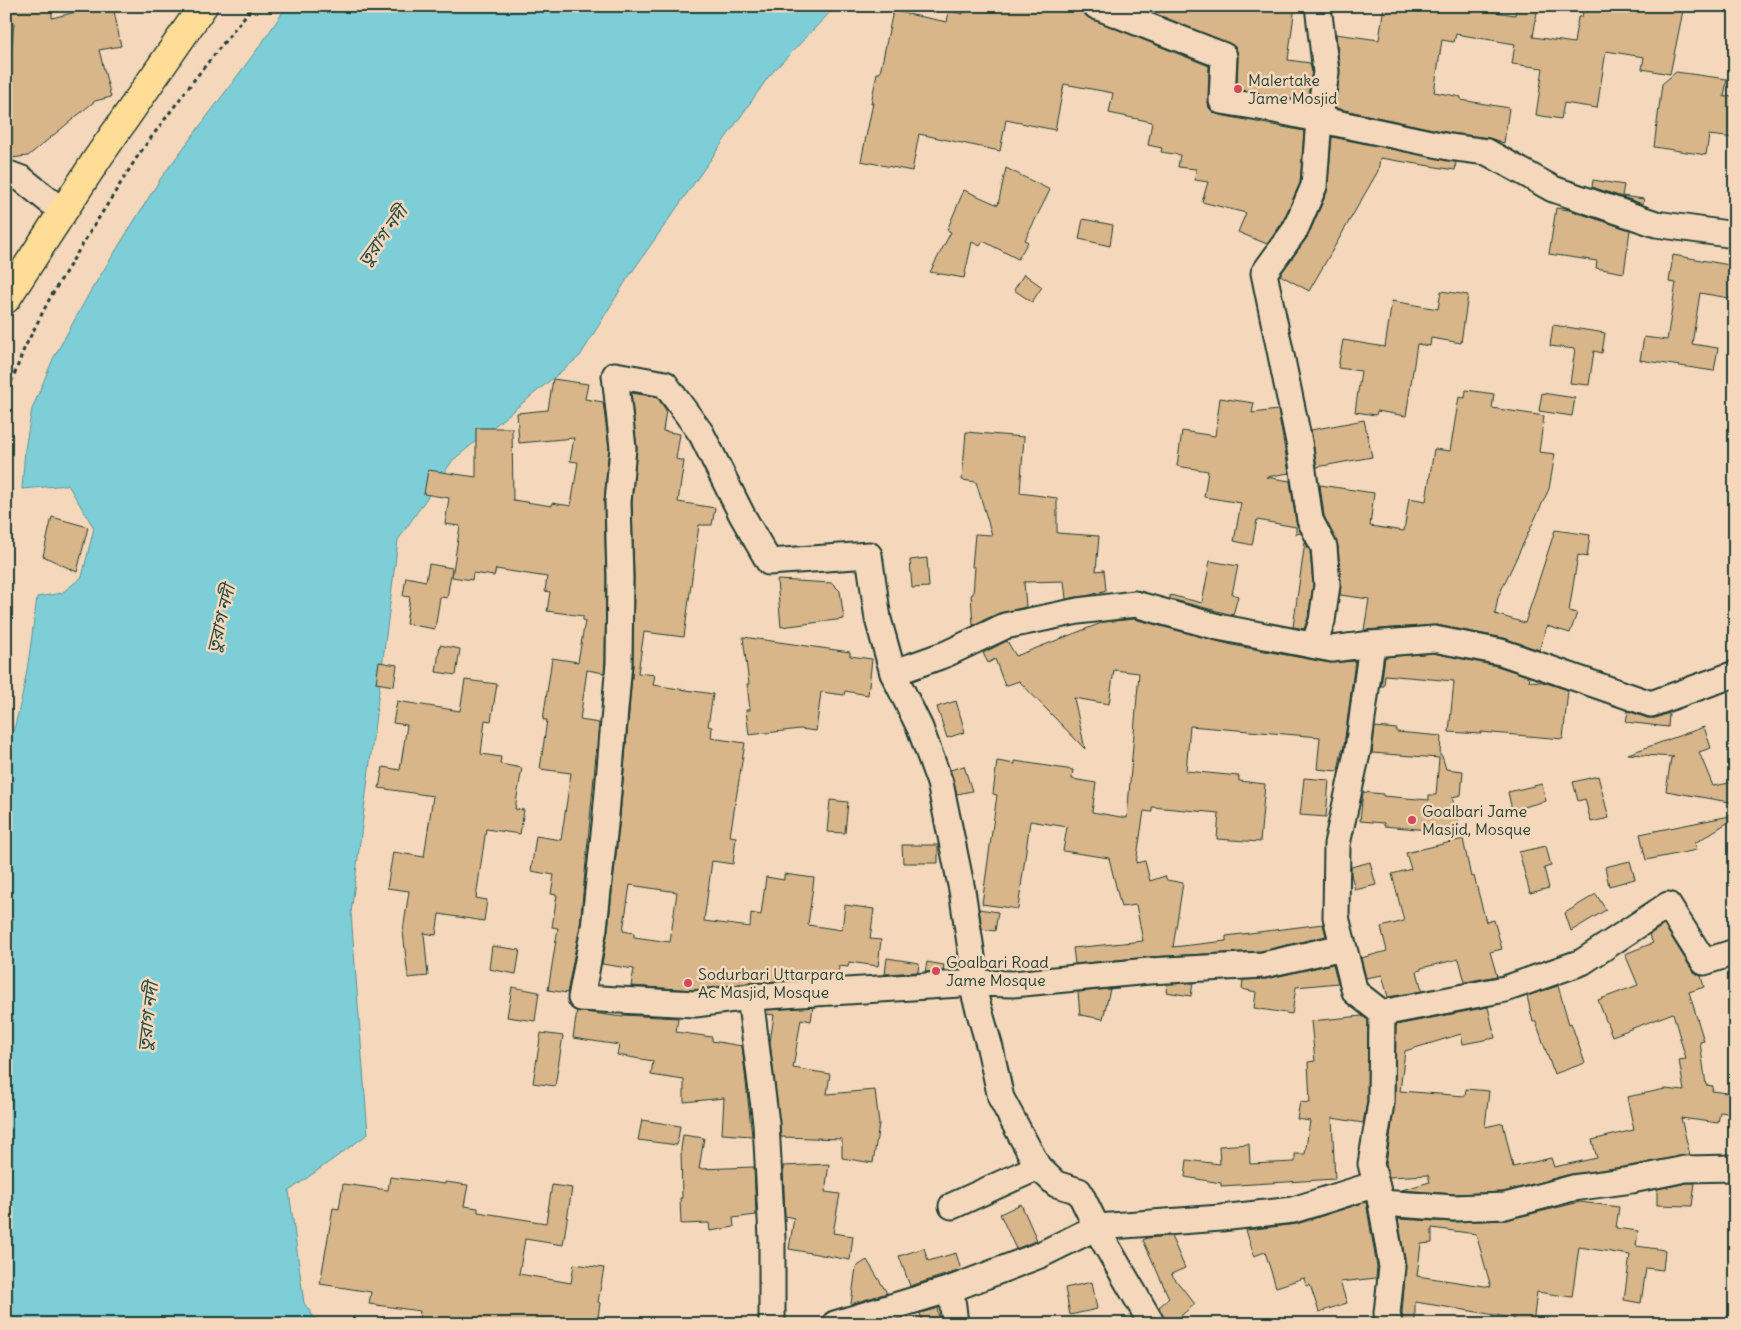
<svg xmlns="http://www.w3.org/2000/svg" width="1741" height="1330" font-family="Delius,'Noto Sans Bengali',sans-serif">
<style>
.water{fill:#7eced8;stroke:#589496}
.building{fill:#d8b68a;stroke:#1f3d34;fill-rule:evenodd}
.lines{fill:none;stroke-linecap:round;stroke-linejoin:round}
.minor-casing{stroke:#1f3d34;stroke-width:29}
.trunk-casing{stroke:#1f3d34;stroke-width:31}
.path{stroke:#1f3d34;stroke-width:3;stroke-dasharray:4 4;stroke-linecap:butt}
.minor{stroke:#f5d8bb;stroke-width:25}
.trunk{stroke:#ffdd96;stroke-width:28}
.poi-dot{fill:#d1495b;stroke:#f5d8bb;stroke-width:2}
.labels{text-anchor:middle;stroke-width:5;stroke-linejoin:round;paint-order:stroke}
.poi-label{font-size:16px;fill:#1f3d34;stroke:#f5d8bb;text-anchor:start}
.water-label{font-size:18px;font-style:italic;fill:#284c44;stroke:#f5d8bb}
</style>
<rect width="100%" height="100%" fill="#f5d8bb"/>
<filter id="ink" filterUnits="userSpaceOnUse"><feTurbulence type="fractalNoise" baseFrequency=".02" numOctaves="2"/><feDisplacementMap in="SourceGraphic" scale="10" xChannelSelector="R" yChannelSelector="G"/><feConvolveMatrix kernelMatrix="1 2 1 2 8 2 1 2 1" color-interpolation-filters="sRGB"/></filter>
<g filter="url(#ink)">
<path class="water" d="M287 6H836L769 76 627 279 580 356 453 460 398 540 351 913 368 1134 289 1191 304 1303 319 1324H6V752C25 703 30 649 37 597L62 593 82 577 94 528 68 485 22 489 25 449 32 409 53 359 90 292 161 178 262 43Z"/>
<g class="building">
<path d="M8 6H52V18L99 6H113L121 46 99 50 111 97 95 101 28 156 11 158V154H6V67L10 66 14 23 6 22Z"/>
<path d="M964 6H1082L1085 15 1091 19 1209 66 1208 101 1209 108 1214 113 1220 115 1304 131 1300 183 1282 223 1267 244 1238 232 1246 213 1202 202 1208 182 1195 180 1196 169 1178 167 1180 155 1161 152 1162 148 1148 145 1152 122 1109 113 1113 93 1064 84 1055 130 1006 120 1000 151 919 134 912 171 861 161 873 103H871L877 73H880L893 11 947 22 949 11 963 14Z"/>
<path d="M1136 6H1295L1288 60 1310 63 1312 72 1307 102 1237 89 1238 57 1236 48 1229 43Z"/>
<path d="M1384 6H1456L1515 15 1516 6H1538L1533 37 1574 43 1578 17H1582L1584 6H1684L1670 74 1642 69 1644 57 1606 51 1597 108 1564 103 1561 119 1536 115 1543 68 1512 64 1515 44 1456 34 1454 42 1442 40 1434 92 1461 97V100L1509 108 1504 143 1489 138 1451 133 1335 108 1340 71 1336 34 1379 40Z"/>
<path d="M1676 72 1727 79 1724 97 1735 96V138L1709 135 1706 155 1654 147 1662 84Z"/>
<path d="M1332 137 1456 162 1455 170 1380 158 1378 171 1309 291 1280 275 1308 236 1327 192Z"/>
<path d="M1006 168 1050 190 1025 240 1028 242 1018 259 983 241 980 246 972 242 964 278 930 272 951 232 947 230 964 190 998 205Z"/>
<path d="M1593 180 1624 185 1622 196 1644 199 1643 204 1592 187Z"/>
<path d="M1556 208 1569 210 1630 230 1624 273 1596 268 1597 261 1549 254Z"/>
<path d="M1083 219 1113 225 1110 246 1079 239Z"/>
<path d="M1673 255 1735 266V299L1700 293 1692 344 1718 348 1714 371 1640 360 1644 337 1667 340 1676 283 1669 282Z"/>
<path d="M1024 274 1042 287 1032 302 1014 290Z"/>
<path d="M1441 291 1468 295 1461 343 1431 338 1430 346 1417 344 1406 416 1377 411 1376 415 1355 412 1361 371 1338 368 1343 340 1385 347 1392 301 1438 309Z"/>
<path d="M1553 325 1605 333 1602 353 1594 351 1589 385 1570 383 1575 349 1550 346Z"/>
<path d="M553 379 588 384 585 399 603 402 609 448 604 502 606 578 605 662 604 673 587 670 580 720 599 723 580 926 567 993 548 990 558 928 552 927 557 895 551 894 554 875 531 871 536 836 561 840 571 773 540 769 547 720H543L552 658 578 662 585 621 583 620V616L547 611 550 592 545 591 547 577 496 569 494 576 473 573 472 580 452 577 460 526 445 524 449 498 424 494 428 470 476 477V428H512L513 500 552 506V503L571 506 578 462 570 461 574 438 519 443 517 413 548 410Z"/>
<path d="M1466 390 1494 394 1492 408 1544 416 1539 452 1555 454 1549 489 1498 597 1495 614 1525 623 1555 530 1590 535 1587 557 1578 555 1569 611 1577 613 1570 633 1547 626 1539 650 1504 638 1437 625 1364 630 1369 599 1340 595 1341 584 1338 546 1324 516 1320 485 1374 493 1370 526 1404 531 1409 498 1426 501 1434 449 1450 451 1459 397 1465 398Z"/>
<path d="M631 393 657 397 666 410 663 431 680 434 676 459 684 461 678 502 715 508 712 525H699L684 637 644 632 638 673 655 675 653 685 713 694 708 726 712 727 711 738 745 743 730 836 736 837 733 864 712 861 704 921 750 927 751 913 761 915 766 877 784 880V874L814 878 808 925 842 930 845 905 874 909 870 939 881 940 878 966 849 962 848 967 839 966 838 977 749 983 694 990 631 986 634 969 602 964 608 930 620 817 633 664 634 578 632 502 637 449ZM630 885 677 892 670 942 634 937V933L623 931Z"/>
<path d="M1542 393 1575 398 1572 416 1539 411Z"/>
<path d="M1220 398 1254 403 1252 413 1278 410 1289 473 1266 477 1290 481 1296 522 1301 533 1296 534V527L1257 520 1252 545 1234 541 1241 503 1204 497 1208 471 1177 466 1182 431 1215 436Z"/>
<path d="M1364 420 1372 457 1317 467 1311 430Z"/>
<path d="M966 432 1024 437 1020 493 1057 498V533L1099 536 1096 571 1104 570 1106 590 1091 595 1066 599 1064 581 1024 582 1026 607 999 613 973 625 971 595 973 594 975 567H972L975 534 992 535 976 482 962 480Z"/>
<path d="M52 517 88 527 77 572 43 556Z"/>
<path d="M1305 542 1310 551 1313 585 1308 618 1304 629 1293 627Z"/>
<path d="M927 558 929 587 912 588 910 560Z"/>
<path d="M1210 561 1238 566 1232 594 1238 596 1233 615 1170 599V595L1202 603Z"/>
<path d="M429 564 452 568 447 598 440 597 435 629 406 624 410 597 403 596 406 577 426 581Z"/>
<path d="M777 580 832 583 840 591 844 619 781 627Z"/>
<path d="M1134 619 1232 645 1330 663 1355 661 1344 746 1343 750H1342L1338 771 1317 769 1320 737 1190 726 1186 771 1239 776V781L1265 784 1260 842 1217 839 1219 813 1152 807V812L1144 811 1136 863 1145 861 1150 881 1165 876 1167 880 1183 883 1173 947 1226 941V936L1323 924 1326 936 1261 951 1148 957 1075 964 1073 948 1143 941 1136 905 1121 907 1109 858 1063 851 1067 827 1030 821 1018 909 982 904 997 795 993 794 997 761 1015 764V761L1073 770 1072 779 1096 783 1092 812 1127 818 1139 673 1114 670 1109 704 1074 698 1085 749 1019 681 1005 686 995 659 988 663 983 653 1007 641 1016 656 1104 622Z"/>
<path d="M743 637 850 652V656L872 659 868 695 845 691 844 695 821 692 816 731 800 729 749 735 746 710H750L747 684H749Z"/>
<path d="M440 645 460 649 456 675 436 672Z"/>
<path d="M1433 653 1497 666 1530 677 1529 681 1543 682 1568 690 1563 739 1481 732V734L1449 732 1454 681 1385 675 1384 686H1381L1385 657Z"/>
<path d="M379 662 397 665 394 686 376 683Z"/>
<path d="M465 680 497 684 491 721 485 720 481 754 501 757 500 764 522 768 515 809 524 810 520 834 486 829 476 898 487 900 484 921 439 914 436 935 424 933 428 976 408 978 403 931 409 891 387 888 393 852 424 857 433 796 379 788 383 767 400 770 407 725 393 723 397 701 460 711Z"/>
<path d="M956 701 965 732 947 738 937 707Z"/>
<path d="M1628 711 1647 718H1656L1669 713 1668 727 1626 722Z"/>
<path d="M1375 727 1397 729V732L1441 736 1440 756H1442L1446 769 1463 771 1461 795 1452 797 1461 833 1384 826V823L1360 821 1363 792 1383 794V796L1429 800V795H1436L1439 758 1372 753Z"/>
<path d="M1704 727 1711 748 1699 752 1713 786 1735 782V803L1666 791 1671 758 1674 757 1628 754Z"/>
<path d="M964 766 972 791 957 794 950 770Z"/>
<path d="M1598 776 1609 818 1591 822 1585 799 1578 801 1573 782Z"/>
<path d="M1304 778 1329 780 1326 817 1300 815Z"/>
<path d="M1542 784 1546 801 1512 810 1508 792Z"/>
<path d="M830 800 848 802 845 833 827 832Z"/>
<path d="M1735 815V818L1695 843 1697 850 1646 860 1640 834Z"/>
<path d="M1463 839 1471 877 1474 876 1486 922 1494 920 1502 949 1490 952 1497 976 1465 982 1459 959 1421 968V970L1417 971 1422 991 1388 997 1382 975 1366 978 1361 958 1387 951 1381 927 1404 921 1392 874 1411 869 1406 853Z"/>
<path d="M902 845H938V863H903Z"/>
<path d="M1546 846 1551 866 1544 868 1549 888 1530 893 1519 852Z"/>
<path d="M1630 861 1635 879 1609 886 1605 867Z"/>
<path d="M1370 862 1376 885 1355 890 1351 874V867Z"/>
<path d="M1596 894 1606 910 1571 931 1565 913Z"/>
<path d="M979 909 998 912 995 931 982 929Z"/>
<path d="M1664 925 1692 970 1701 976 1704 987 1689 992 1704 1041 1700 1042 1706 1085 1713 1086 1712 1091 1735 1094V1114L1720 1112 1718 1123 1681 1118 1690 1155 1630 1166 1571 1174 1503 1192 1454 1194 1402 1190 1430 1182 1428 1175 1389 1177 1386 1163 1395 1103 1396 1025 1488 1007 1495 1038 1463 1044 1461 1034 1405 1051 1400 1091 1465 1096 1466 1089 1489 1091 1485 1127 1503 1123 1513 1167 1551 1158 1554 1167 1597 1158 1592 1140 1634 1130 1627 1097 1665 1089 1684 1091 1679 1060 1686 1059 1673 1013 1612 1036 1598 1000 1638 985 1625 954 1653 943 1649 935Z"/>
<path d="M492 946 520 950 516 974 489 969Z"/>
<path d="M887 958 919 963 918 972 885 974Z"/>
<path d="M927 962 944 965 943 971 925 972Z"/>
<path d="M1333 964 1338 983 1296 987 1292 1014 1254 1008 1256 992 1242 989 1243 980 1266 979Z"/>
<path d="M1193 983 1191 996 1166 992 1167 984Z"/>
<path d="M1558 986 1569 1024 1571 1023 1585 1063 1554 1074 1536 1022H1533L1527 996Z"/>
<path d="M512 987 539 992 535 1021 507 1017Z"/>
<path d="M1110 989 1103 1019 1080 1015 1078 992Z"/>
<path d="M813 1007 811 1021 801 1019 793 1068 830 1074 827 1094 875 1090 879 1124 873 1163 842 1158V1139L781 1137 770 1042 774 1015 767 1014 766 1010Z"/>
<path d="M577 1011 623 1017V1015L678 1018 676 1032 712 1037V1041L742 1046 752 1136 722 1134 724 1098 684 1102V1080L651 1075 653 1061 617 1055 619 1045 573 1038Z"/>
<path d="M1362 1016 1368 1020 1367 1102 1363 1123 1332 1118 1335 1179 1221 1186V1183L1185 1177 1187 1160 1220 1164 1219 1146 1249 1144 1250 1164 1295 1162V1154H1305L1310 1121 1297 1119 1300 1102 1310 1103 1308 1062 1315 1061 1311 1021Z"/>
<path d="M541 1033 563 1036 555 1086 533 1083Z"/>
<path d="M642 1120 680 1126 677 1145 638 1140Z"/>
<path d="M683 1135 704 1138 699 1169 754 1167 756 1215 733 1218 734 1227 710 1231 709 1223 681 1224 680 1198H682L681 1149Z"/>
<path d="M829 1164 825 1192 840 1194 833 1233 853 1236 850 1260 789 1249 794 1218 785 1216 783 1166Z"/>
<path d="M390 1177 445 1184V1182L468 1185 464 1206 478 1208V1212L546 1223 552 1185 572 1188 563 1245 525 1239 519 1274 571 1283 574 1264 604 1268 598 1302 600 1303 597 1324H418L420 1311 369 1304 371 1292 320 1284 333 1208 339 1209 343 1184 388 1190Z"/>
<path d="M1687 1183H1695L1692 1206 1657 1205V1189Z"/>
<path d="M1366 1202 1377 1267 1376 1278 1340 1282 1347 1303 1319 1312 1310 1285 1306 1286 1304 1278 1276 1287 1265 1252 1254 1256 1246 1230 1297 1224Z"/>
<path d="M1580 1202 1619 1207 1616 1228 1638 1231 1636 1246 1665 1250 1663 1270 1646 1268 1641 1303 1624 1300 1630 1255 1579 1247 1572 1297 1537 1292 1533 1324H1513L1514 1318 1415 1302V1324H1403L1402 1312 1406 1265 1398 1219 1453 1222 1506 1220ZM1432 1228 1476 1234 1491 1287 1417 1276 1421 1244 1432 1243Z"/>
<path d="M1021 1204 1037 1240 1016 1249 1000 1214Z"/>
<path d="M1171 1236 1185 1268 1171 1274 1195 1304 1171 1324H1166L1159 1307 1169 1298 1143 1240 1147 1238Z"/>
<path d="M924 1248 928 1261 956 1253 961 1270 910 1286 899 1256Z"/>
<path d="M867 1260 887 1293 851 1304 856 1267Z"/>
<path d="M1092 1282 1097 1309 1070 1315 1065 1288Z"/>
<path d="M937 1308 940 1324H923L920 1313Z"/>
</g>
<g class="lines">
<defs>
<g id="minor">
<path d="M1096 6 1224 56 1222 101 1265 108 1449 147 1487 152 1553 189 1656 224 1735 235"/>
<path d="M6 173 22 179 63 212"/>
<path d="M615 375 665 384 701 433 742 515 769 562 869 555 878 619 893 673 920 728 940 783 962 890 976 983 750 997 695 1004 581 998 594 928 606 815 619 663 620 578 618 502 623 448Z"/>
<path d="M1314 645 1322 621 1327 585 1324 547 1310 520 1299 442 1264 273 1295 230 1314 186 1319 119 1326 72 1318 6"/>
<path d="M893 673 946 654 1005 626 1078 611 1135 604 1218 627 1332 649 1372 644"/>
<path d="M1735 674 1651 704 1501 652 1434 639 1372 644 1358 749 1337 844 1336 917 1355 992 1382 1013 1505 989 1582 962 1668 905 1704 962 1735 952"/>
<path d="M750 997 766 1123 772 1238V1324"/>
<path d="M1382 1013 1381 1103 1371 1164 1381 1203 1454 1208 1505 1206 1573 1188 1632 1180 1685 1169 1735 1168"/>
<path d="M1381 1203 1392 1267 1387 1313 1389 1324"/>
<path d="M952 1206 1038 1167"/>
<path d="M951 1289 955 1324"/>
<path d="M835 1324 951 1289 1040 1255 1097 1227 1221 1218 1293 1210 1376 1184"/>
<path d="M1152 1324 1103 1240 1079 1191 1056 1184 1038 1167 1001 1098 990 1048 975 996 976 983 1013 984 1149 971 1263 965 1343 947"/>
</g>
<path id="trunk" d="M6 299 97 159 203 6"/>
</defs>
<use href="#minor" class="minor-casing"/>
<use href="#trunk" class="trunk-casing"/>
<path class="path" d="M6 397 24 349 51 296 90 232 139 154 194 80 253 6"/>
<use href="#minor" class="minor"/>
<use href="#trunk" class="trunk"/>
</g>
</g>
<g class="poi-dot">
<circle cx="1238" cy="89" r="5"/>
<circle cx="1412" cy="820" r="5"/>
<circle cx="936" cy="971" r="5"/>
<circle cx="688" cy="983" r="5"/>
</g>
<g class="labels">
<g class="poi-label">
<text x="1248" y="86">Malertake<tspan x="1248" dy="18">Jame Mosjid</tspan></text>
<text x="1422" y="817">Goalbari Jame<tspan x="1422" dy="18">Masjid, Mosque</tspan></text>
<text x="946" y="968">Goalbari Road<tspan x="946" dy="18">Jame Mosque</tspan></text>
<text x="698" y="980">Sodurbari Uttarpara<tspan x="698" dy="18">Ac Masjid, Mosque</tspan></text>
</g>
<g class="water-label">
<text transform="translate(383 236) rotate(-54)" y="6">তুরাগ নদী</text>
<text transform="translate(221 619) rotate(-76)" y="6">তুরাগ নদী</text>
<text transform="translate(148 1017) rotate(-83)" y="6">তুরাগ নদী</text>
</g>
</g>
<rect width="1741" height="1330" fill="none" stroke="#f5d8bb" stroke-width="25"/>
<rect x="12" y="12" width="1716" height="1305" fill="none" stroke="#1f3d34" stroke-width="2" filter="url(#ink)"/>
</svg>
